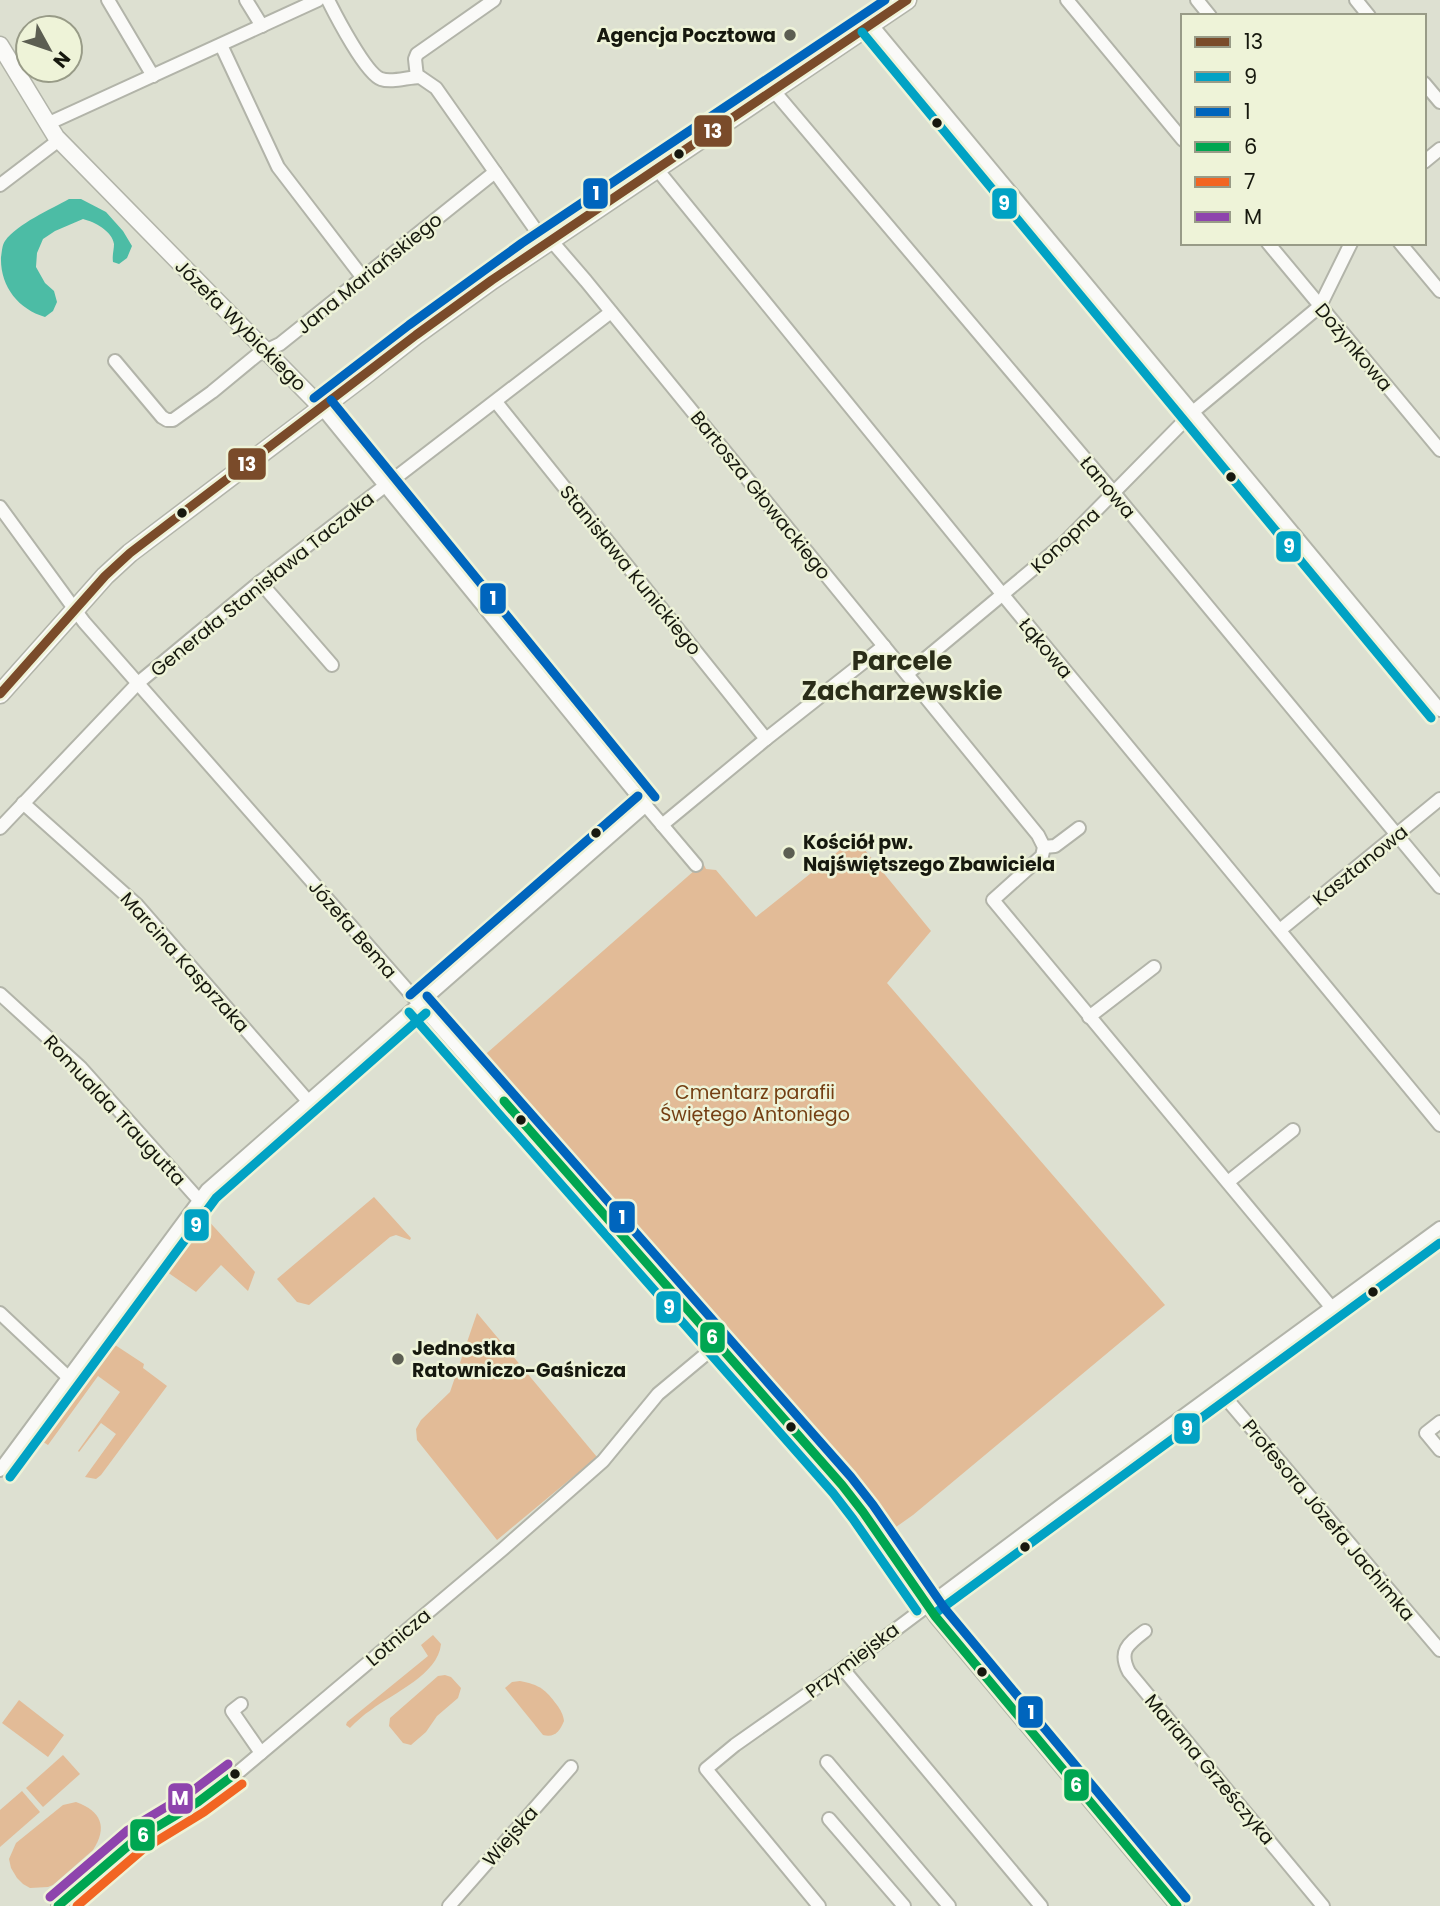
<svg xmlns="http://www.w3.org/2000/svg" width="1440" height="1906" font-family="Poppins,sans-serif">
<style>
.green{fill:#e2bb97}
.water{fill:#4cbca5}
.lines{fill:none;stroke-linecap:round;stroke-linejoin:round}
.street-casing{stroke:#b2b4a9;stroke-width:16}
.secondary-casing{stroke:#b2b4a9;stroke-width:19}
.primary-casing{stroke:#b2b4a9;stroke-width:21}
.street{stroke:#fafaf8;stroke-width:12}
.secondary{stroke:#fafaf8;stroke-width:16}
.primary{stroke:#fafaf8;stroke-width:18}
.bus-1-casing{stroke:#eef3d8;stroke-width:14}
.bus-2-casing{stroke:#eef3d8;stroke-width:14}
.bus-3-casing{stroke:#eef3d8;stroke-width:14}
.bus-4-casing{stroke:#eef3d8;stroke-width:14}
.bus-5-casing{stroke:#eef3d8;stroke-width:14}
.bus-6-casing{stroke:#eef3d8;stroke-width:14}
.bus-1{stroke:#7a4b2a;stroke-width:9}
.bus-2{stroke:#01a2c4;stroke-width:9}
.bus-3{stroke:#0065bd;stroke-width:9}
.bus-4{stroke:#00a651;stroke-width:9}
.bus-5{stroke:#f26522;stroke-width:9}
.bus-6{stroke:#8e44ad;stroke-width:9}
.poi-dot{fill:#5c5e52;stroke:#eef3d8;stroke-width:2.5}
.bus-dot{fill:#16180e;stroke:#eef3d8;stroke-width:2.5}
.labels{text-anchor:middle;stroke-width:5;stroke-linejoin:round;paint-order:stroke}
.poi-label{font-size:19px;font-weight:bold;fill:#16180e;stroke:#eef3d8;text-anchor:start}
.street-label{font-size:19px;fill:#16180e;stroke:#eef3d8}
.park-label{font-size:19px;fill:#743f13;stroke:#eef3d8}
.district-label{font-size:26px;font-weight:bold;fill:#2a2d18;stroke:#eef3d8}
.line-badge{stroke:#eef3d8;stroke-width:2.5}
.badge-label{font-size:19px;text-anchor:middle;font-weight:bold;fill:#fff}
</style>
<rect width="100%" height="100%" fill="#dde0d1"/>
<g class="green">
<path d="M855 838 931 931 887 983 1165 1305 913 1515 889 1532 861 1492 479 1060 703 863 706 869 716 870 756 917Z"/>
<path d="M374 1197 411 1238 410 1240 396 1235 390 1237 309 1305 297 1302 277 1279Z"/>
<path d="M191 1217H205L255 1272 248 1291 221 1265 196 1292 157 1265Z"/>
<path d="M477 1313 597 1457 497 1540 417 1440 416 1429 421 1420 450 1392Z"/>
<path d="M102 1341H109L144 1364 143 1368 167 1386 101 1475 96 1479 85 1477 116 1434 101 1423 79 1452 78 1451 120 1392 98 1376 48 1445 32 1435Z"/>
<path d="M433 1635 441 1644C438 1675 393 1693 371 1710 363 1715 356 1722 350 1728L346 1725 347 1722 428 1656 421 1645Z"/>
<path d="M445 1675 451 1677 461 1688 458 1698 437 1716 426 1732 411 1745 403 1743 389 1726 390 1718 438 1676Z"/>
<path d="M520 1681C540 1685 545 1689 557 1705 561 1711 563 1714 564 1721 560 1731 555 1738 543 1735L505 1688 512 1682Z"/>
<path d="M19 1700 64 1735 48 1757 2 1723Z"/>
<path d="M63 1755 80 1774 43 1807 26 1788Z"/>
<path d="M22 1791 40 1812 0 1847V1810Z"/>
<path d="M76 1802C101 1811 108 1827 93 1850L53 1885 48 1887 30 1888 23 1884 17 1878 11 1868 9 1859 16 1843 63 1805Z"/>
</g>
<path class="water" d="M69 199H81L106 212 123 231 132 246 127 258 119 264 113 262C112 255 114 250 114 244 112 231 95 222 83 219L55 231 43 239 37 253 36 267 45 283 54 291 57 302 53 311 45 317C18 309 0 286 1 257 2 252 2 245 5 241 17 224 51 209 69 199Z"/>
<g class="lines">
<defs>
<g id="street">
<path d="M108 0 153 76"/>
<path d="M246 0 262 26"/>
<path d="M328 0C336 16 366 74 381 79 392 83 408 77 420 77L436 88 540 236 555 245 586 281 1038 835 1044 847 1042 856 993 900 1332 1308"/>
<path d="M1067 0 1183 140"/>
<path d="M1197 0 1210 16"/>
<path d="M1356 0 1369 16"/>
<path d="M871 24 1440 710"/>
<path d="M221 45 278 167 363 278"/>
<path d="M417 77 415 59 417 54 494 0"/>
<path d="M1424 83 1440 102"/>
<path d="M773 90 1114 493 1440 887"/>
<path d="M47 124 318 0"/>
<path d="M1424 162 1440 149"/>
<path d="M656 168 1003 595 1440 1125"/>
<path d="M0 185 59 140"/>
<path d="M1268 243 1440 450"/>
<path d="M1400 243 1440 291"/>
<path d="M115 361 162 417 167 420H173L212 392 257 355 280 344 495 172"/>
<path d="M496 402 766 739"/>
<path d="M322 408 636 794 696 865"/>
<path d="M0 507 84 622 842 1485 863 1512 935 1616 1177 1906"/>
<path d="M260 582 332 665"/>
<path d="M907 674 1063 544 1194 411 1320 306 1351 243"/>
<path d="M23 803 137 905 308 1101"/>
<path d="M662 825 766 739 884 646"/>
<path d="M0 828 138 683 260 582 611 312"/>
<path d="M1044 847 1055 846 1079 828"/>
<path d="M1280 930 1440 799"/>
<path d="M0 994 81 1068 199 1200"/>
<path d="M1089 1017 1154 967"/>
<path d="M1228 1182 1293 1130"/>
<path d="M0 1313 69 1378"/>
<path d="M1219 1390 1440 1650"/>
<path d="M1440 1422 1426 1433 1440 1450"/>
<path d="M0 1470 207 1190 646 805"/>
<path d="M1145 1631C1128 1644 1118 1651 1129 1672L1323 1906"/>
<path d="M843 1669 1041 1906"/>
<path d="M241 1704 232 1711 261 1753"/>
<path d="M827 1762 949 1906"/>
<path d="M829 1819 904 1906"/>
<path d="M58 1906 135 1840 216 1791 503 1549 603 1461 658 1394 718 1344"/>
<path d="M449 1906 571 1767"/>
<path d="M819 1906 706 1769 735 1745 843 1669 1063 1504 1440 1228"/>
</g>
<path id="secondary" d="M0 45 56 137 322 408"/>
<path id="primary" d="M0 694 105 576 130 553 365 375 416 335 492 280 907 0"/>
</defs>
<use href="#street" class="street-casing"/>
<use href="#secondary" class="secondary-casing"/>
<use href="#primary" class="primary-casing"/>
<use href="#street" class="street"/>
<use href="#secondary" class="secondary"/>
<use href="#primary" class="primary"/>
<defs>
<path id="bus-1" d="M0 694 105 576 130 553 416 335 492 280 907 0"/>
<g id="bus-2">
<path d="M862 32 1431 718"/>
<path d="M409 1012 833 1493 853 1519 917 1611"/>
<path d="M10 1477 216 1198 426 1013"/>
<path d="M934 1614 1440 1243"/>
</g>
<g id="bus-3">
<path d="M314 398 409 325 522 243 885 0"/>
<path d="M331 400 655 797"/>
<path d="M410 995 638 796"/>
<path d="M427 996 851 1477 873 1505 945 1609 1186 1898"/>
</g>
<g id="bus-4">
<path d="M504 1101 842 1485 863 1512 935 1616 1177 1906"/>
<path d="M58 1906 135 1840 198 1802 235 1774"/>
</g>
<path id="bus-5" d="M77 1906 142 1850 204 1812 242 1784"/>
<path id="bus-6" d="M50 1897 128 1830 191 1792 228 1764"/>
</defs>
<use href="#bus-1" class="bus-1-casing"/>
<use href="#bus-2" class="bus-2-casing"/>
<use href="#bus-3" class="bus-3-casing"/>
<use href="#bus-4" class="bus-4-casing"/>
<use href="#bus-5" class="bus-5-casing"/>
<use href="#bus-6" class="bus-6-casing"/>
<use href="#bus-1" class="bus-1"/>
<use href="#bus-2" class="bus-2"/>
<use href="#bus-3" class="bus-3"/>
<use href="#bus-4" class="bus-4"/>
<use href="#bus-5" class="bus-5"/>
<use href="#bus-6" class="bus-6"/>
</g>
<g class="poi-dot">
<circle cx="790" cy="35" r="7"/>
<circle cx="789" cy="853" r="7"/>
<circle cx="398" cy="1359" r="7"/>
</g>
<g class="bus-dot">
<circle cx="937" cy="123" r="6"/>
<circle cx="679" cy="154" r="6"/>
<circle cx="1231" cy="477" r="6"/>
<circle cx="182" cy="513" r="6"/>
<circle cx="596" cy="833" r="6"/>
<circle cx="521" cy="1120" r="6"/>
<circle cx="1373" cy="1292" r="6"/>
<circle cx="791" cy="1427" r="6"/>
<circle cx="1025" cy="1547" r="6"/>
<circle cx="982" cy="1672" r="6"/>
<circle cx="235" cy="1774" r="6"/>
</g>
<g class="labels">
<g class="poi-label">
<text x="776" y="42" text-anchor="end">Agencja Pocztowa</text>
<text x="803" y="849">Kościół pw.<tspan x="803" dy="22">Najświętszego Zbawiciela</tspan></text>
<text x="412" y="1355">Jednostka<tspan x="412" dy="22">Ratowniczo-Gaśnicza</tspan></text>
</g>
<g class="street-label">
<text transform="translate(369 273) rotate(-39)" y="7">Jana Mariańskiego</text>
<text transform="translate(241 325) rotate(45)" y="7">Józefa Wybickiego</text>
<text transform="translate(1354 347) rotate(50)" y="7">Dożynkowa</text>
<text transform="translate(1108 487) rotate(50)" y="7">Łanowa</text>
<text transform="translate(761 495) rotate(51)" y="7">Bartosza Głowackiego</text>
<text transform="translate(1065 540) rotate(-43)" y="7">Konopna</text>
<text transform="translate(631 570) rotate(51)" y="7">Stanisława Kunickiego</text>
<text transform="translate(262 584) rotate(-39)" y="7">Generała Stanisława Taczaka</text>
<text transform="translate(1046 648) rotate(50)" y="7">Łąkowa</text>
<text transform="translate(1360 865) rotate(-39)" y="7">Kasztanowa</text>
<text transform="translate(353 929) rotate(49)" y="7">Józefa Bema</text>
<text transform="translate(185 962) rotate(48)" y="7">Marcina Kasprzaka</text>
<text transform="translate(115 1110) rotate(47)" y="7">Romualda Traugutta</text>
<text transform="translate(1329 1520) rotate(50)" y="7">Profesora Józefa Jachimka</text>
<text transform="translate(398 1637) rotate(-40)" y="7">Lotnicza</text>
<text transform="translate(852 1660) rotate(-37)" y="7">Przymiejska</text>
<text transform="translate(1210 1769) rotate(50)" y="7">Mariana Grześczyka</text>
<text transform="translate(510 1836) rotate(-49)" y="7">Wiejska</text>
</g>
<g class="park-label">
<text x="755" y="1099">Cmentarz parafii<tspan x="755" dy="22">Świętego Antoniego</tspan></text>
</g>
<g class="district-label">
<text x="902" y="670">Parcele<tspan x="902" dy="30">Zacharzewskie</tspan></text>
</g>
</g>
<g class="line-badge">
<rect x="693" y="114" width="40" height="34" rx="7" fill="#7a4b2a"/>
<rect x="582" y="177" width="27" height="33" rx="7" fill="#0065bd"/>
<rect x="991" y="187" width="27" height="33" rx="7" fill="#01a2c4"/>
<rect x="227" y="447" width="40" height="34" rx="7" fill="#7a4b2a"/>
<rect x="1275" y="530" width="27" height="33" rx="7" fill="#01a2c4"/>
<rect x="479" y="582" width="28" height="33" rx="7" fill="#0065bd"/>
<rect x="608" y="1200" width="28" height="34" rx="7" fill="#0065bd"/>
<rect x="183" y="1208" width="27" height="34" rx="7" fill="#01a2c4"/>
<rect x="655" y="1290" width="27" height="34" rx="7" fill="#01a2c4"/>
<rect x="699" y="1321" width="27" height="33" rx="7" fill="#00a651"/>
<rect x="1173" y="1412" width="28" height="33" rx="7" fill="#01a2c4"/>
<rect x="1017" y="1695" width="27" height="34" rx="7" fill="#0065bd"/>
<rect x="1063" y="1768" width="27" height="34" rx="7" fill="#00a651"/>
<rect x="167" y="1782" width="27" height="33" rx="7" fill="#8e44ad"/>
<rect x="129" y="1818" width="27" height="34" rx="7" fill="#00a651"/>
</g>
<g class="badge-label">
<text x="713" y="138">13</text>
<text x="596" y="200">1</text>
<text x="1004" y="210">9</text>
<text x="247" y="471">13</text>
<text x="1289" y="553">9</text>
<text x="493" y="605">1</text>
<text x="622" y="1224">1</text>
<text x="196" y="1232">9</text>
<text x="669" y="1314">9</text>
<text x="712" y="1344">6</text>
<text x="1187" y="1435">9</text>
<text x="1031" y="1719">1</text>
<text x="1076" y="1792">6</text>
<text x="180" y="1805">M</text>
<text x="143" y="1842">6</text>
</g>
<rect x="1181" y="14" width="245" height="231" fill="#eef3d8" stroke="#989b87" stroke-width="2"/>
<rect x="1195" y="37" width="35" height="10" fill="#7a4b2a" stroke="#989b87" stroke-width="2"/>
<text x="1244" y="49" font-size="21" fill="#16180e">13</text>
<rect x="1195" y="72" width="35" height="10" fill="#01a2c4" stroke="#989b87" stroke-width="2"/>
<text x="1244" y="84" font-size="21" fill="#16180e">9</text>
<rect x="1195" y="107" width="35" height="10" fill="#0065bd" stroke="#989b87" stroke-width="2"/>
<text x="1244" y="119" font-size="21" fill="#16180e">1</text>
<rect x="1195" y="142" width="35" height="10" fill="#00a651" stroke="#989b87" stroke-width="2"/>
<text x="1244" y="154" font-size="21" fill="#16180e">6</text>
<rect x="1195" y="177" width="35" height="10" fill="#f26522" stroke="#989b87" stroke-width="2"/>
<text x="1244" y="189" font-size="21" fill="#16180e">7</text>
<rect x="1195" y="212" width="35" height="10" fill="#8e44ad" stroke="#989b87" stroke-width="2"/>
<text x="1244" y="224" font-size="21" fill="#16180e">M</text>
<g transform="translate(49 49) rotate(130)"><circle r="33" fill="#eef3d8" stroke="#989b87" stroke-width="2"/>
<path d="M0-5L12 26L0 18L-12 26Z" fill="#5c5e52"/>
<text y="-10" font-size="19" font-weight="bold" text-anchor="middle" fill="#16180e">N</text>
</g>
</svg>
